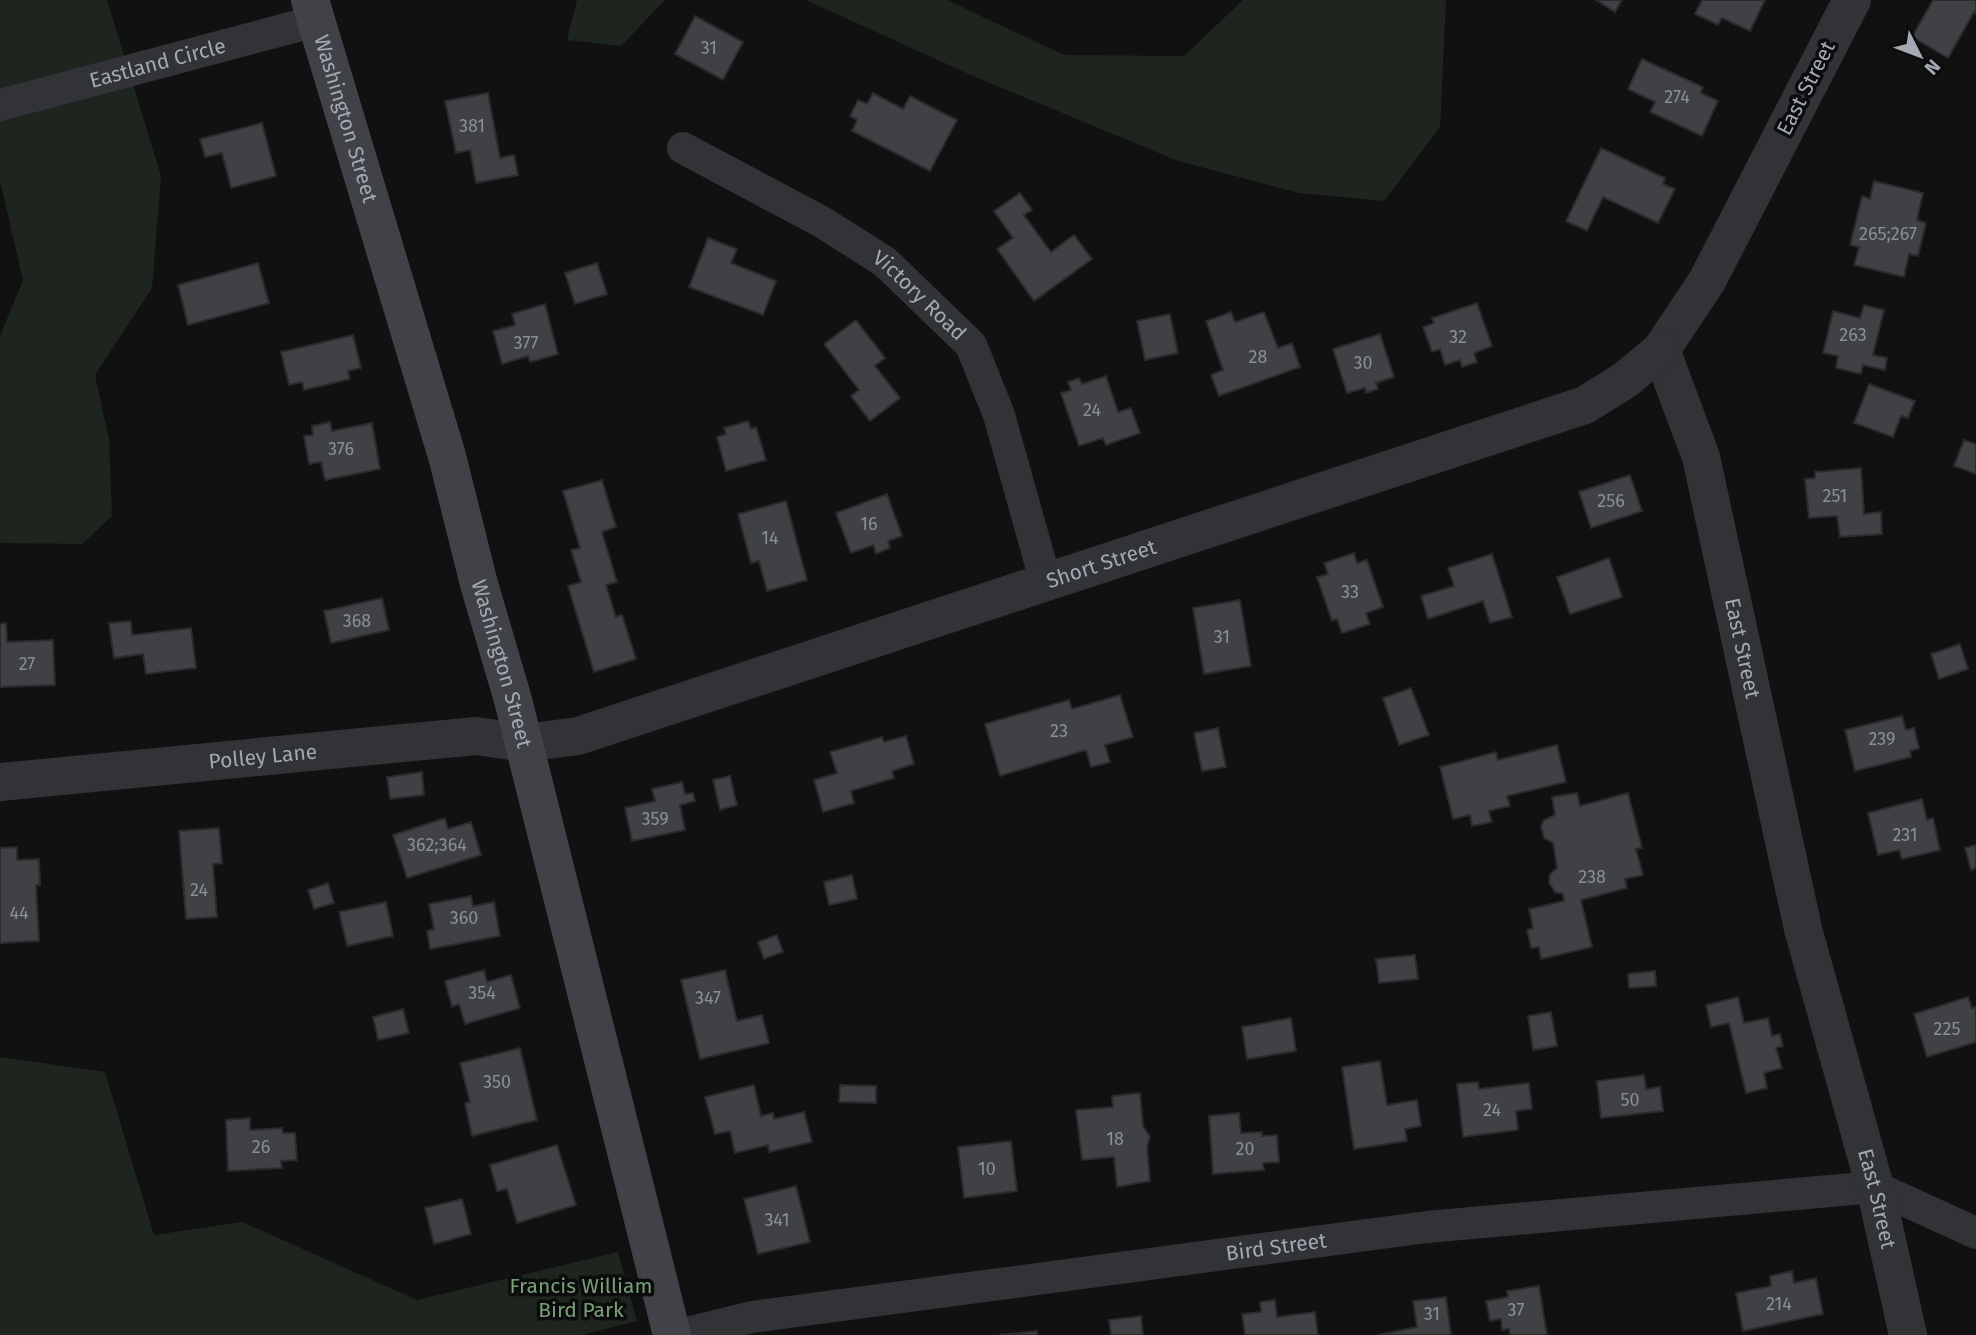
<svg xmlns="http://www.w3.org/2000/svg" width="1976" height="1335" font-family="'Fira Sans',sans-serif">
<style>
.green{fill:#1d251e}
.building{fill:#404145;stroke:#2b2b2e;stroke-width:2}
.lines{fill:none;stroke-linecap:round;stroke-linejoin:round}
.minor{stroke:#323337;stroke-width:32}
.tertiary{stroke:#323337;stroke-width:38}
.secondary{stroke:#404247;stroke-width:38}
.labels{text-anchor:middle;stroke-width:7;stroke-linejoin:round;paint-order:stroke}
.number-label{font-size:18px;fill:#8a8f98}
.street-label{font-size:21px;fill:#a2a9b3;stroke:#0c0c0d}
.park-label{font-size:21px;fill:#799f78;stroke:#0c0c0d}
</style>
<rect width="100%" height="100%" fill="#111112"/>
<g class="green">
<path d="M0 0H107L161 176 152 288 95 375 109 439 112 516 82 544 0 543V336L23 280 0 181Z"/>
<path d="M577 0H665L621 46 567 40Z"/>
<path d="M806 0H947L1064 55 1184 56 1243 0H1446L1440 127 1384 201 1299 193 1178 161 973 76Z"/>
<path d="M0 1057 105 1072 154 1235 242 1222 417 1300 618 1252 637 1321 582 1335H0Z"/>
</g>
<g class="building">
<path d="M1596 0H1622L1615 12Z"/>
<path d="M1702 0H1765L1750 31 1722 18 1718 25 1695 14Z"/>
<path d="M1933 0H1976V14L1974 12 1948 58 1912 37Z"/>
<path d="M695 16 743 42 723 80 675 54Z"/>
<path d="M1642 59 1703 87 1701 93 1718 101 1702 136 1650 112 1655 102 1628 89Z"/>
<path d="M488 93 500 158 514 155 518 175 476 183 470 150 456 153 445 101Z"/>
<path d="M873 93 903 109 910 96 957 120 930 171 852 131 857 120 850 116 858 100 867 104Z"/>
<path d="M262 123 276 176 231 188 222 153 205 157 200 139Z"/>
<path d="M1601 148 1665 178 1663 184 1675 189 1658 223 1603 197 1587 231 1566 221Z"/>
<path d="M1874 181 1923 193 1917 220 1926 223 1918 256 1909 254 1904 277 1854 265 1859 247 1850 245 1862 196 1870 199Z"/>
<path d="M1020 193 1032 210 1024 215 1051 252 1074 235 1092 259 1034 301 997 249 1013 238 994 211Z"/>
<path d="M708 238 737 249 731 263 776 281 763 315 689 287Z"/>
<path d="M258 263 269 303 188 325 178 285Z"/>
<path d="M597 263 607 294 575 304 565 273Z"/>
<path d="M1477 303 1492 346 1474 353 1477 362 1462 367 1460 360 1445 365 1440 349 1432 352 1423 327 1434 323 1432 318Z"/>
<path d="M545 304 558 354 530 362 528 356 502 364 493 331 515 325 512 314Z"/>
<path d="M1864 305 1884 310 1873 355 1887 358 1885 370 1863 365 1861 374 1836 368 1838 356 1823 353 1833 311 1860 318Z"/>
<path d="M1231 312 1235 322 1264 312 1278 348 1292 343 1300 367 1219 396 1211 375 1223 370 1206 321Z"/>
<path d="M1170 314 1178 353 1145 360 1137 321Z"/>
<path d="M856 320 885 358 875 366 900 398 870 421 851 396 859 390 824 344Z"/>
<path d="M1380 334 1394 377 1376 383 1378 389 1366 393 1365 388 1347 393 1333 349Z"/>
<path d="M353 335 361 368 348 371 350 379 304 390 302 382 289 385 281 352Z"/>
<path d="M1106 376 1118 412 1131 408 1140 433 1106 445 1103 438 1079 446 1061 393 1071 390 1068 382 1079 378 1082 384Z"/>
<path d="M1869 384 1915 401 1908 418 1901 416 1893 437 1854 423Z"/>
<path d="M748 421 751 429 756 427 766 460 726 471 717 437 726 434 724 428Z"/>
<path d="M330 422 332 431 372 423 380 469 325 480 321 462 309 464 304 436 313 435 312 426Z"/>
<path d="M1964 440 1976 444V474L1954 466Z"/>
<path d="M1861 468 1864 514 1881 512 1882 534 1840 537 1837 516 1809 518 1805 479 1815 478V472Z"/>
<path d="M1630 475 1642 511 1591 528 1579 492Z"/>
<path d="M602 480 616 527 602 532 617 582 606 585 616 617 622 615 636 659 594 672 568 586 581 582 571 550 580 548 563 491Z"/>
<path d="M887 494 902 536 888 541 890 548 876 554 873 545 851 553 836 513Z"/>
<path d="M786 501 807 580 767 591 759 561 751 563 738 514Z"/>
<path d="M1354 553 1357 563 1367 560 1383 607 1366 613 1370 624 1342 633 1337 619 1332 621 1317 577 1328 574 1324 563Z"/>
<path d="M1492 554 1512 617 1490 623 1483 601 1428 619 1421 596 1454 586 1448 568Z"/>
<path d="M1609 558 1622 597 1570 614 1557 577Z"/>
<path d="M382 598 389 630 331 643 324 611Z"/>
<path d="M1240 600 1251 666 1204 674 1193 608Z"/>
<path d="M131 621 132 635 191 628 196 668 146 674 143 654 114 658 109 623Z"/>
<path d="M6 623 7 642 53 640 55 685 0 687V624Z"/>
<path d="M1960 644 1968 669 1939 679 1931 654Z"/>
<path d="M1411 688 1429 735 1399 745 1383 698Z"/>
<path d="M1120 695 1133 737 1105 745 1110 762 1091 767 1086 750 1000 776 985 724 1069 700 1072 709Z"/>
<path d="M1902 716 1906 730 1914 728 1919 748 1910 751 1911 757 1855 771 1845 730Z"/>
<path d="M1218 728 1226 767 1202 771 1194 733Z"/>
<path d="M906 736 914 764 892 771 894 778 851 791 854 803 823 812 814 780 837 773 830 752 882 737 884 742Z"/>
<path d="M1557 745 1566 782 1507 796 1510 806 1489 811 1492 822 1472 826 1470 815 1453 819 1440 767 1496 752 1498 760Z"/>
<path d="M422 772 424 795 390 799 387 777Z"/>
<path d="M730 776 737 805 720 810 713 780Z"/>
<path d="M682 782 685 794 693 793 695 801 680 805 685 830 632 841 625 808 655 801 652 789Z"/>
<path d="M1577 793 1580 806 1628 793 1642 848 1636 849 1643 875 1625 879 1627 888 1581 900 1592 947 1541 959 1539 947 1531 948 1527 930 1533 928 1529 909 1564 901 1563 894 1555 892 1549 883 1550 874 1557 868 1553 843 1544 838 1541 826 1544 820 1555 815 1552 797Z"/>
<path d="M1922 799 1927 820 1933 818 1940 850 1902 859 1899 850 1878 855 1868 813Z"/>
<path d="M445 818 448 829 471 822 481 855 407 878 393 835Z"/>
<path d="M219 828 222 863 213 864 217 917 186 919 179 831Z"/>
<path d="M1976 845V868L1971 870 1965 848Z"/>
<path d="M17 847V860L39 859 40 885H36L39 941 0 943V848Z"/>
<path d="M852 875 857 899 829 905 824 882Z"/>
<path d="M328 883 334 903 314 909 308 890Z"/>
<path d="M471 896 473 906 494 902 500 936 430 949 427 931 434 929 429 904Z"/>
<path d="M386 902 393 936 347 946 339 912Z"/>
<path d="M777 935 783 952 764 959 758 942Z"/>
<path d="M1415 955 1418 979 1379 983 1376 959Z"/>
<path d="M484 970 487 982 511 975 520 1008 465 1024 459 1004 452 1007 445 981Z"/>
<path d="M725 970 737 1021 762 1015 769 1043 700 1059 681 980Z"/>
<path d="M1655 971 1656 986 1629 988 1628 974Z"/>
<path d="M1738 997 1744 1023 1768 1018 1772 1036 1780 1034 1783 1046 1776 1048 1782 1068 1764 1073 1767 1088 1746 1093 1729 1023 1711 1027 1706 1005Z"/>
<path d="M1968 997 1972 1008 1976 1007V1042L1927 1057 1914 1014Z"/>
<path d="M403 1009 409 1033 378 1040 373 1017Z"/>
<path d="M1551 1012 1557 1046 1533 1050 1528 1016Z"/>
<path d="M1291 1018 1296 1051 1247 1059 1242 1027Z"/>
<path d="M520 1048 537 1120 472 1136 465 1103 470 1102 460 1063Z"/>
<path d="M1380 1061 1387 1105 1417 1100 1421 1126 1405 1129 1407 1141 1354 1149 1342 1067Z"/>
<path d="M1644 1075 1646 1089 1660 1087 1663 1111 1601 1118 1597 1081Z"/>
<path d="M1478 1082 1479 1089 1529 1083 1532 1109 1516 1111 1518 1130 1463 1137 1457 1084Z"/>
<path d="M754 1085 761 1116 773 1113 774 1119 804 1112 812 1142 769 1152 768 1145 735 1153 730 1131 715 1134 705 1097Z"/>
<path d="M840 1085 876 1086V1103L839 1102Z"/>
<path d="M1140 1093 1143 1126 1150 1137 1147 1146 1150 1181 1117 1187 1114 1157 1082 1160 1076 1110 1113 1107 1112 1096Z"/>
<path d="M1239 1113 1241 1133 1262 1132V1136L1277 1135 1279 1162 1263 1163 1264 1170 1213 1174 1209 1116Z"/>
<path d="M250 1118V1130L282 1128 283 1133H295L297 1160 281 1161 282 1168 228 1171 226 1120Z"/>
<path d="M1011 1141 1017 1191 964 1198 958 1147Z"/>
<path d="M557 1145 576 1205 517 1223 507 1189 497 1191 490 1165Z"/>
<path d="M796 1186 810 1242 758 1254 744 1199Z"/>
<path d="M462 1199 471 1234 434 1244 425 1208Z"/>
<path d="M1792 1271 1794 1283 1816 1278 1823 1314 1743 1331 1736 1293 1771 1286 1770 1276Z"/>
<path d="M1539 1286 1547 1335H1510L1509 1329 1502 1330 1501 1319 1490 1321 1486 1301 1508 1297 1507 1291Z"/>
<path d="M1446 1297 1451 1335H1378L1417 1327 1413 1301Z"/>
<path d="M1275 1300 1277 1317 1315 1312 1318 1335H1245L1242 1314 1261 1312 1260 1302Z"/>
<path d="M1141 1316 1143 1335H1111L1109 1320Z"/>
<path d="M1037 1331V1335H999Z"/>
</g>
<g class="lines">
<g class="minor">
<path id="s1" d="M0 105 316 21"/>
<path id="s2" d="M683 148 822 222 885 262 971 345 999 415 1046 583"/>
<path id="s3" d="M679 1335 752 1317 1427 1227 1875 1187 1976 1233"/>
</g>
<g class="tertiary">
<path id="s4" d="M1852 0 1707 281 1661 350 1701 457 1803 929 1875 1187 1908 1335"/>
<path id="s5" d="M0 782 476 736 525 743 578 736 1585 405 1625 380 1661 350"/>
</g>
<path class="secondary" id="s6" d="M310 0 447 456 479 584 513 700 672 1335"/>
</g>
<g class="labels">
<g class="number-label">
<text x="709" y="54">31</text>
<text x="1677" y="103">274</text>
<text x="472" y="132">381</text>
<text x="1888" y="240">265;267</text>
<text x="1853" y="341">263</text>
<text x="1458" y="343">32</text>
<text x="526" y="349">377</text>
<text x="1258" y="363">28</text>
<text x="1363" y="369">30</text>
<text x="1092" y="416">24</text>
<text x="341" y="455">376</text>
<text x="1835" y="502">251</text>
<text x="1611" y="507">256</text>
<text x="869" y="530">16</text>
<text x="770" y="544">14</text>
<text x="1350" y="598">33</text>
<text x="357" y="627">368</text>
<text x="1222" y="643">31</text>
<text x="27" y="670">27</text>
<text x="1059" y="737">23</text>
<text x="1882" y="745">239</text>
<text x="655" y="825">359</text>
<text x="1905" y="841">231</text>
<text x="437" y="851">362;364</text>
<text x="1592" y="883">238</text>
<text x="199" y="896">24</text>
<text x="19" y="919">44</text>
<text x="464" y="924">360</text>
<text x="482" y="999">354</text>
<text x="708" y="1004">347</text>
<text x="1947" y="1035">225</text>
<text x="497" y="1088">350</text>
<text x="1630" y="1106">50</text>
<text x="1492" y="1116">24</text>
<text x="1115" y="1145">18</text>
<text x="261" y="1153">26</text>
<text x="1245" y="1155">20</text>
<text x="987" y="1175">10</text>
<text x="777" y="1226">341</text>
<text x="1779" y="1310">214</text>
<text x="1516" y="1316">37</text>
<text x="1432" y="1320">31</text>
</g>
<g class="street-label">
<text dy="7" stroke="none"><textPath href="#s1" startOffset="163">Eastland Circle</textPath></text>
<text transform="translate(1806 88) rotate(-63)" y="7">East Street</text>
<text dy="7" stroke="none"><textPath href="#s6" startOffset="124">Washington Street</textPath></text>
<text dy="7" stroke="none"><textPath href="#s2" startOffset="280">Victory Road</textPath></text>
<text dy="7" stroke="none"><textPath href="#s5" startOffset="1132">Short Street</textPath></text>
<text dy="7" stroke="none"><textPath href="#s4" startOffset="709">East Street</textPath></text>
<text dy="7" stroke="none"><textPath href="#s6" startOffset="691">Washington Street</textPath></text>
<text dy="7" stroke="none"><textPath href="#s5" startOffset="264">Polley Lane</textPath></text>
<text dy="7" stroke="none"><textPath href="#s4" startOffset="1276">East Street</textPath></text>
<text dy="7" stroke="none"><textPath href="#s3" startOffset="604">Bird Street</textPath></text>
</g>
<g class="park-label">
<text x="581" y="1293">Francis William<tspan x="581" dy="24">Bird Park</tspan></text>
</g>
</g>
<g transform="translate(1920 56) rotate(132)" stroke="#0c0c0d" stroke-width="5" paint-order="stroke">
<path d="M0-5L12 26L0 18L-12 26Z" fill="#a2a9b3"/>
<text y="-10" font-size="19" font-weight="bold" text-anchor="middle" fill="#a2a9b3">N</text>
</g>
</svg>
